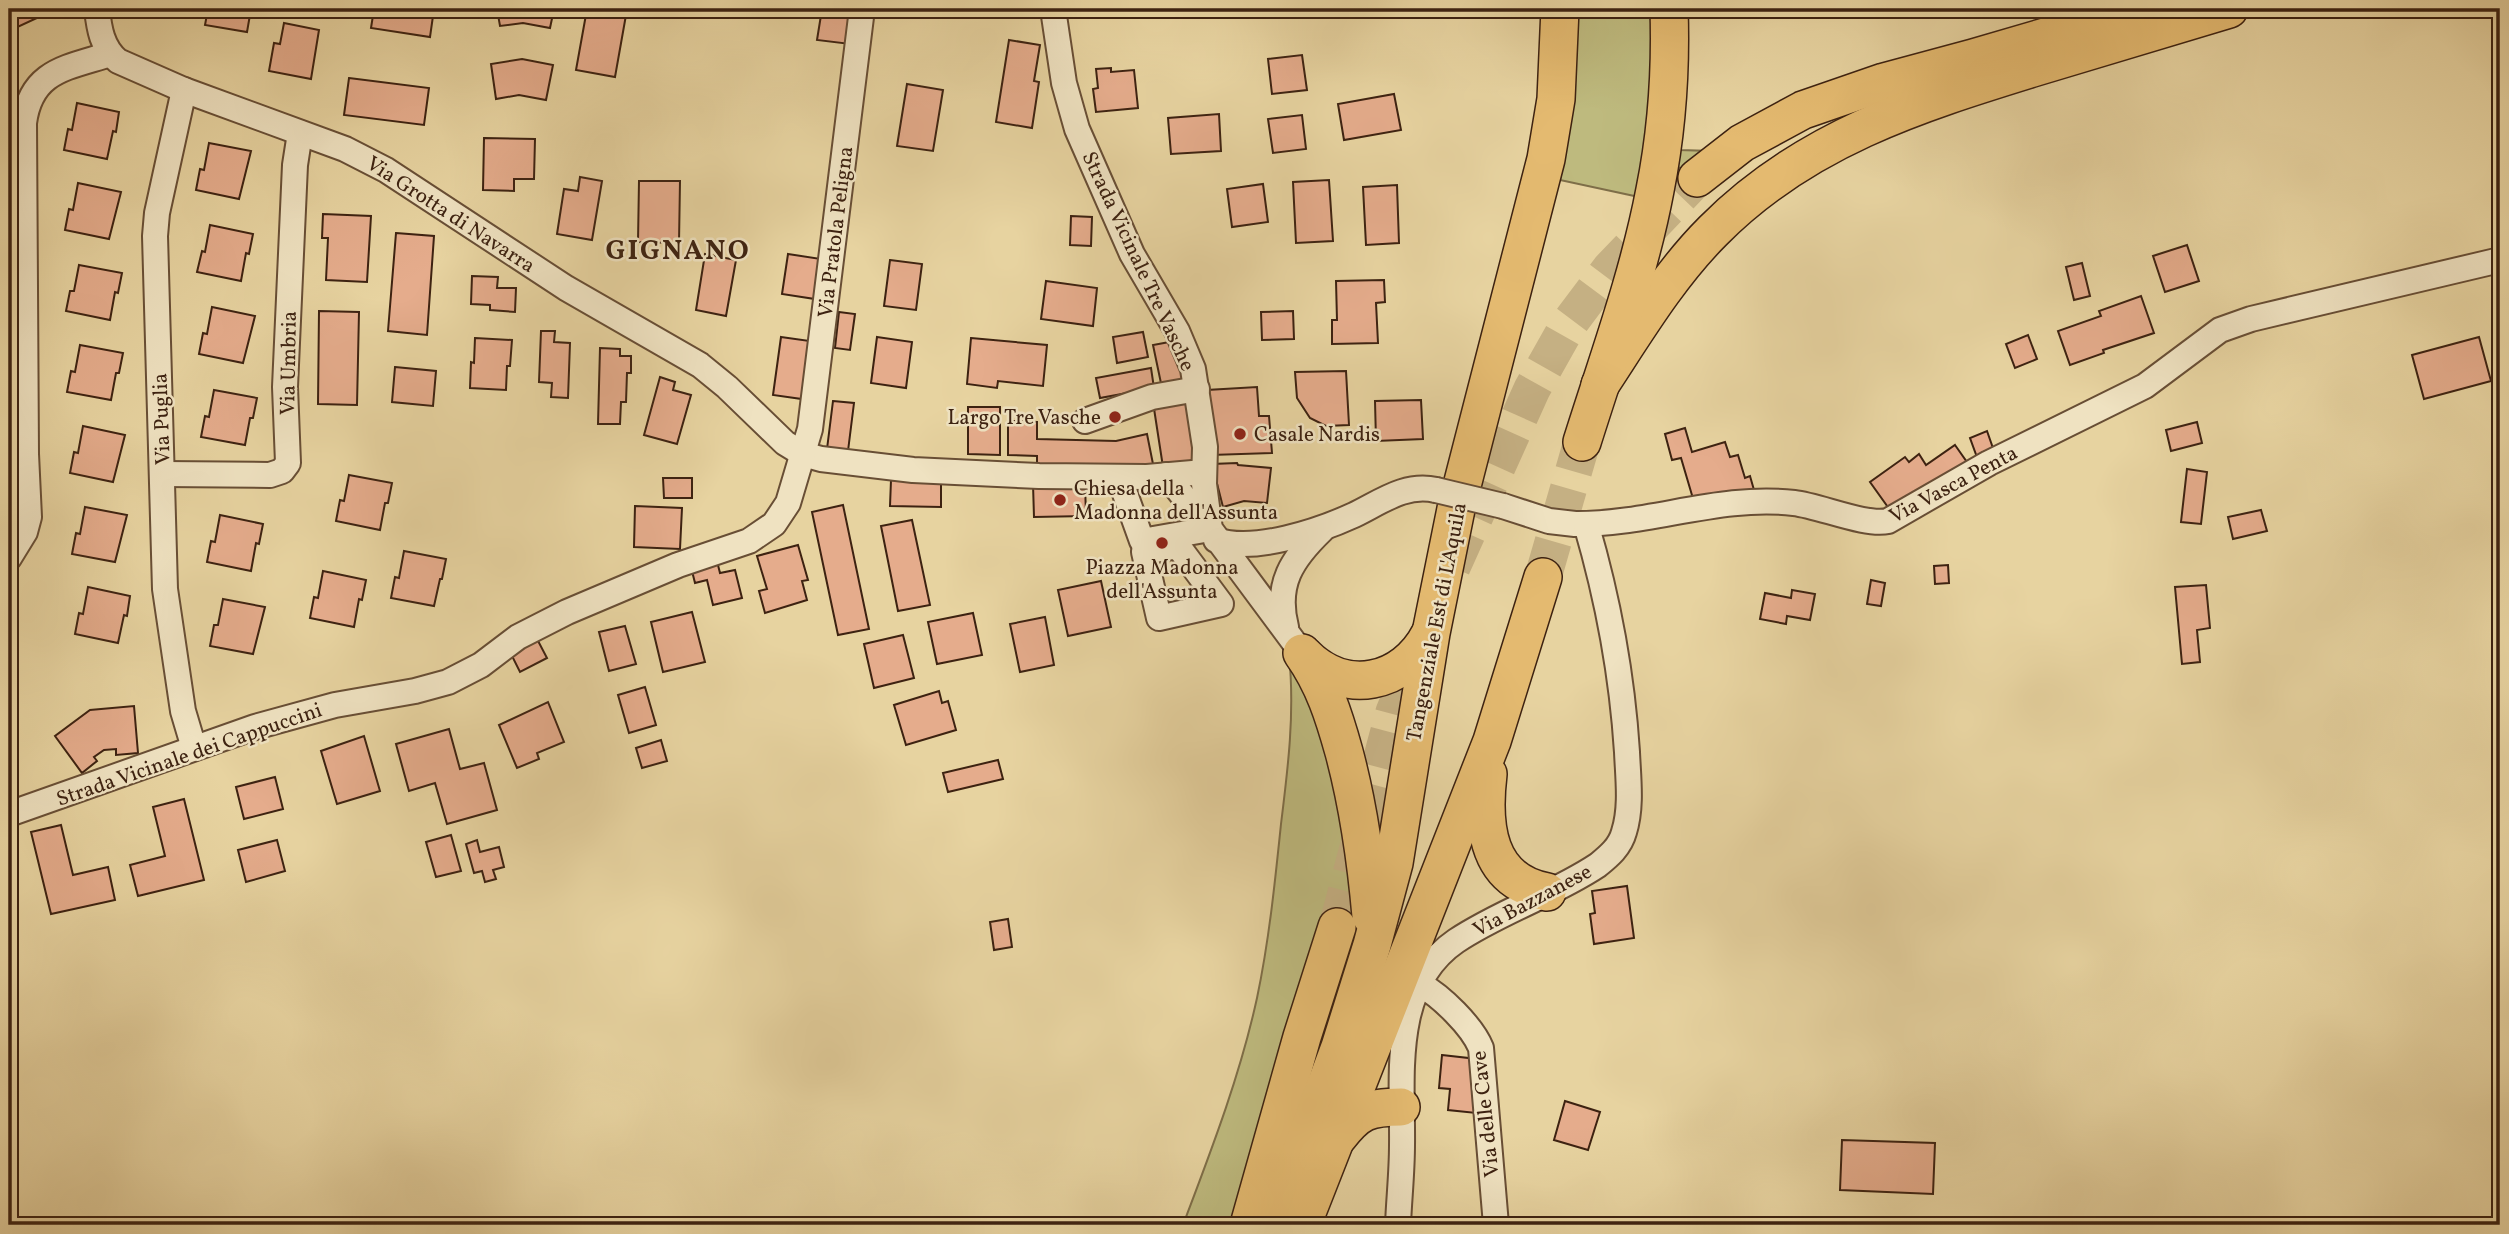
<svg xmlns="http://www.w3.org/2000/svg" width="2509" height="1234" font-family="Vollkorn,serif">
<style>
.green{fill:#beba7e;stroke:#7e6e48;stroke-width:2}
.building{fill:#e5ac8c;stroke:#3d2211;stroke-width:2}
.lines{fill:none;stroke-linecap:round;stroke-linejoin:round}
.highway-tunnel{stroke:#c5b083;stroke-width:37;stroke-dasharray:37 18;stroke-linecap:butt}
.minor-casing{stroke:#684e35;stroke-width:28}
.highway-casing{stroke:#3d2211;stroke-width:40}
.minor{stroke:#efe2c1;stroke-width:24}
.highway{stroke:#e4ba70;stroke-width:37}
.minor-bridge-casing{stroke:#684e35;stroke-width:28;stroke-linecap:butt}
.minor-bridge{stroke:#efe2c1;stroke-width:24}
.poi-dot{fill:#8f2418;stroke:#efe2c1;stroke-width:2.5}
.labels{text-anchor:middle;stroke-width:5;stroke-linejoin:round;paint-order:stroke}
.street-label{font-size:21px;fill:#3d2211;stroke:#efe2c1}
.poi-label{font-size:21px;fill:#3d2211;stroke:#efe2c1;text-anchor:start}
.district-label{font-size:28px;font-weight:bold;letter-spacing:2px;fill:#3d2211;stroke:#efe2c1}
</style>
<rect width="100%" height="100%" fill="#e7d3a0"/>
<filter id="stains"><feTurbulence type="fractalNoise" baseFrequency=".00286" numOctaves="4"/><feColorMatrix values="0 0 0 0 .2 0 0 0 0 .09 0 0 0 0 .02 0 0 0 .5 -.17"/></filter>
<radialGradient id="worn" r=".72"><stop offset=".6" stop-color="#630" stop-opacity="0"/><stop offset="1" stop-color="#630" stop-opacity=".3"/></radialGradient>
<g class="green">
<path d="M1547 9H1686L1680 150 1711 151 1689 169 1645 163 1639 197 1560 180 1563 163Z"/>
<path d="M1289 655 1309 680 1359 892 1351 931 1241 1225H1183C1211 1151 1240 1076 1257 998 1269 941 1275 882 1281 824 1288 768 1295 712 1289 655Z"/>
</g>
<g class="building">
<path d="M9 9H54V10L9 31Z"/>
<path d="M208 9H251L247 32 205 25Z"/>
<path d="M374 9H434L430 37 371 28Z"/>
<path d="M497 9H554L550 28 523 23 500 26Z"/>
<path d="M587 9 626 15 615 77 576 70Z"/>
<path d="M822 9H855L850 44 817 40Z"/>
<path d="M966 9H1008L1007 17 966 13Z"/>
<path d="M284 23 319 30 311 79 269 71 274 43 280 44Z"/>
<path d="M1009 40 1040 45 1034 81 1039 82 1032 128 996 122Z"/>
<path d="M1302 55 1307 90 1272 94 1268 59Z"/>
<path d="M522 59 553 65 546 100 519 95 496 99 491 64Z"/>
<path d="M1111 68V72L1134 70 1138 108 1096 112 1093 89 1098 88 1096 69Z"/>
<path d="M349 78 429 88 424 125 344 115Z"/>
<path d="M907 84 943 90 933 151 897 146Z"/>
<path d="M1394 94 1401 130 1344 140 1338 104Z"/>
<path d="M77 103 119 112 116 132 113 131 107 159 64 150 68 129 72 130Z"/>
<path d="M1219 114 1221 151 1171 154 1168 118Z"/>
<path d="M1302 115 1306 149 1273 153 1268 119Z"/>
<path d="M484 138 535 139 534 179H514V191L483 190Z"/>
<path d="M209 143 251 151 239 199 196 190 200 169 204 170Z"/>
<path d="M580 177 602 181 592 240 557 234 564 189 578 191Z"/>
<path d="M1329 180 1333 241 1296 243 1293 182Z"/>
<path d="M639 181H680L679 243 638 242Z"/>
<path d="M78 183 121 192 109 239 65 230 69 209 73 210Z"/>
<path d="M1263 184 1268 222 1232 227 1227 189Z"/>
<path d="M1397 185 1399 243 1366 245 1363 187Z"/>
<path d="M323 214 371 216 367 282 326 280 328 238H322Z"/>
<path d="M1071 216 1092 217 1091 246 1070 245Z"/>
<path d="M210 225 253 234 249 254 246 253 241 281 197 272 202 251 205 252Z"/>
<path d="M396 233 434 236 427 335 388 331Z"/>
<path d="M2187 245 2199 281 2165 292 2153 256Z"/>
<path d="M705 254 736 260 726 316 696 310Z"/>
<path d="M788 254 821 259 815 299 782 294Z"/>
<path d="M890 260 922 264 916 310 884 306Z"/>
<path d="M2082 263 2090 296 2074 300 2066 267Z"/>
<path d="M79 265 122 273 118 293 115 292 110 320 66 311 70 291H74Z"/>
<path d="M472 276 498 277 497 288H516L515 312 490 310V305L471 304Z"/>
<path d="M1384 280 1385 302 1376 303 1378 343 1332 344V320H1337L1336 281Z"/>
<path d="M1046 281 1097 288 1093 326 1041 319Z"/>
<path d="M2141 296 2154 333 2103 350 2104 353 2070 365 2058 331 2101 316 2099 311Z"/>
<path d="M212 307 255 316 243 363 199 354 203 333 207 334Z"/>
<path d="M319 311 359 312 357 405 318 404Z"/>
<path d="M1293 311 1294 339 1262 340 1261 312Z"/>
<path d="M839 312 855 314 850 350 835 348Z"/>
<path d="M541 331H555L554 342 570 343 568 398 551 397 552 383 539 382Z"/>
<path d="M1143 332 1148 357 1117 363 1113 337Z"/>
<path d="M2028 335 2037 359 2015 368 2006 344Z"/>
<path d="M781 337 817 342 809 400 773 395Z"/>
<path d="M877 337 912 342 906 388 871 383Z"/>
<path d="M2479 337 2491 381 2424 399 2412 355Z"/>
<path d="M475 338 512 340 510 366H507L506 390 470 388 471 362 474 363Z"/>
<path d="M971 338 1047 345 1043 386 998 381 997 388 967 384Z"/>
<path d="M1175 341 1189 382 1162 388 1153 345Z"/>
<path d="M80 345 123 353 119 373H116L111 400 67 392 71 371 75 372Z"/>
<path d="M600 348 620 349V356H631V373H627L626 402H621L620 424H598Z"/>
<path d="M395 367 436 371 433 406 392 402Z"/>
<path d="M1151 368 1154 388 1100 398 1096 378Z"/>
<path d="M1346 371 1349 425 1326 426 1310 418 1297 398 1295 372Z"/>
<path d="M660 377 675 382 673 390 691 395 677 444 644 435Z"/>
<path d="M1257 387 1259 416H1269L1272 453 1211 455 1207 390Z"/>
<path d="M214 390 257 398 253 418H250L245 445 201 437 205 416 209 417Z"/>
<path d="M1193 396 1196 462 1163 467 1153 402Z"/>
<path d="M1421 400 1423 439 1376 441 1375 401Z"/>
<path d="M833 401 854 403 848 451 827 449Z"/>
<path d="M968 407H1000V455L968 454Z"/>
<path d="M2500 410V429L2493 413Z"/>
<path d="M1008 421 1037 422V439L1116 441 1147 434 1153 464 1120 471 1037 469V456L1008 455Z"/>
<path d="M2197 422 2202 443 2171 451 2166 430Z"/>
<path d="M83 426 125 435 113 482 70 473 74 452 78 453Z"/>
<path d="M1685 428 1692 452 1725 442 1730 457 1738 455 1745 478 1750 476 1754 490 1728 497 1694 502 1681 458 1672 460 1665 434Z"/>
<path d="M1987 431 1995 454 1978 460 1970 438Z"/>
<path d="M1955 445 1969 465 1890 510 1870 482 1905 457 1909 462 1919 454 1926 465Z"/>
<path d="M1237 463 1238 465 1271 468 1267 503 1244 501 1223 507 1212 464Z"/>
<path d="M2187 469 2207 472 2201 524 2181 522Z"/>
<path d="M349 475 392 483 388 503H385L380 530 336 521 340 500 344 501Z"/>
<path d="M663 478H692V498H664Z"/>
<path d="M891 480 941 482V507L890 506Z"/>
<path d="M1085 483 1086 516 1034 517 1033 484Z"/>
<path d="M843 505 869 629 838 635 812 512Z"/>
<path d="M635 506 682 508 680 549 634 547Z"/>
<path d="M85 507 127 515 115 562 72 554 76 533 80 534Z"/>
<path d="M2261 510 2267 531 2233 539 2228 517Z"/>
<path d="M220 515 263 524 259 544 256 543 251 571 207 562 211 541 215 542Z"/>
<path d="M912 520 930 605 898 611 881 526Z"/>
<path d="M798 545 808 580 802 581 807 600 765 613 759 591 767 589 757 556Z"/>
<path d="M404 551 446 559 442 579H440L434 606 391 598 395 577 399 578Z"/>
<path d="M717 561 720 573 735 570 742 598 713 605 707 580 695 583 691 567Z"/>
<path d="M1948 565 1949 583 1935 584 1934 566Z"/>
<path d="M323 571 366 580 362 600 359 599 354 627 310 618 314 597 318 598Z"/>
<path d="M1871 580 1885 583 1881 606 1867 604Z"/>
<path d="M1101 581 1111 627 1068 636 1058 590Z"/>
<path d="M2206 585 2210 628 2197 630 2200 662 2182 664 2175 587Z"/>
<path d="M88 587 130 596 127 616 124 615 118 643 75 634 79 613 83 614Z"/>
<path d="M1792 590 1815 594 1810 620 1787 616 1786 624 1760 619 1765 593 1791 598Z"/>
<path d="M223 599 265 607 253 654 210 646 214 625H218Z"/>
<path d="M692 612 705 662 663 672 651 622Z"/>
<path d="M973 613 982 655 937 664 928 622Z"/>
<path d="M1045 617 1054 665 1020 672 1010 624Z"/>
<path d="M625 626 636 664 609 671 599 632Z"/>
<path d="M903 635 914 678 874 688 864 644Z"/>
<path d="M536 637 547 658 520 672 510 652Z"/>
<path d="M645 687 656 725 629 733 618 695Z"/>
<path d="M939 691 942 703 948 701 956 730 906 745 894 705Z"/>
<path d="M548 702 564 742 537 753 539 759 517 768 499 725Z"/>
<path d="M134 706 138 753 116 755V749L104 750 94 757 97 761 82 773 55 736 90 710Z"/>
<path d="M449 729 460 769 484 763 497 810 447 824 435 783 409 791 396 744Z"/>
<path d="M364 736 380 791 337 804 321 751Z"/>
<path d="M661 740 667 761 642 768 636 748Z"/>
<path d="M998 760 1003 779 948 792 943 773Z"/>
<path d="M275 777 283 809 244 819 236 787Z"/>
<path d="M184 799 204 880 138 896 130 865 165 856 153 807Z"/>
<path d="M61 825 73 875 108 867 115 900 51 914 31 832Z"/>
<path d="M451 835 461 871 436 877 426 842Z"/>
<path d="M277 840 285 871 246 882 238 850Z"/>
<path d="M477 840 480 852 499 847 504 867 493 870 496 879 485 882 482 871 474 873 466 844Z"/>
<path d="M1627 886 1634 938 1594 944 1590 914 1595 913 1592 891Z"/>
<path d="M1008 919 1012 947 994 950 990 922Z"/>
<path d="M1442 1055 1477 1059 1476 1113 1448 1110 1450 1089 1439 1088Z"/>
<path d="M1565 1101 1600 1112 1588 1150 1554 1140Z"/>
<path d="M1842 1140 1935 1143 1933 1194 1840 1190Z"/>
</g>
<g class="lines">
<g class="highway-tunnel">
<path d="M1452 567 1532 389 1568 325 1610 269 1697 178"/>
<path d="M1543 577 1582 442"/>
<path d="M1337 927 1394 712 1422 644"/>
</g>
<defs>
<g id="minor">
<path d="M97 9C99 28 102 48 118 61L184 90 345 149 386 170 566 288 700 365 727 387 785 443 803 454 821 459 913 470 1039 476 1147 477 1204 472"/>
<path d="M1053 9 1064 83 1077 129 1132 254 1177 331 1193 369 1205 447 1204 484 1210 529 1302 653"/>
<path d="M184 90 157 213 155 236 165 589 183 711 194 748"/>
<path d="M1085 421 1152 397 1197 389"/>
<path d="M163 474 270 475 282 471 288 463 285 387 295 165 300 133"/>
<path d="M1119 477 1142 541 1210 529 1166 475"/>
<path d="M1503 506 1549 521 1575 524C1648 525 1721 494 1794 503 1820 506 1865 526 1888 521L1989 463 2145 386 2220 330 2251 319 2500 260"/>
<path d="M1216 540C1254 553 1319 531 1354 515 1381 502 1405 483 1436 490"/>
<path d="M1178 546 1221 604 1159 618 1144 552Z"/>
<path d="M9 558 25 532 29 517 26 454 24 123C31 70 67 68 110 54"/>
<path d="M1286 627C1275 584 1292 559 1322 530"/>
<path d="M9 814 255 727 335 705 415 691 448 682 481 665 518 637 567 612 678 565 749 541 774 524 788 503 810 429 862 9"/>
<path d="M1421 985C1441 996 1472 1026 1481 1048L1496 1225"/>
<path d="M1398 1225C1399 1199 1402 1172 1402 1145 1403 1077 1390 986 1456 941 1501 911 1553 895 1598 865 1609 856 1620 847 1624 832 1632 807 1628 777 1627 752 1622 674 1608 599 1586 524"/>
</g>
<g id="highway">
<path d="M1697 178 1742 143 1803 110 1884 82 1973 58 2141 9"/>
<path d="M1600 385C1635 332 1668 276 1713 231 1804 139 1916 104 2036 67 2100 48 2164 28 2229 9"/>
<path d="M1582 442C1608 359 1639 275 1655 190 1667 130 1671 69 1669 9"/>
<path d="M1302 653C1324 684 1334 716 1344 752 1359 808 1366 859 1371 916"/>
<path d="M1304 655C1345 697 1404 684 1430 634"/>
<path d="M1488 774C1482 824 1486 881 1547 892"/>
<path d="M1338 1137C1358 1111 1368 1107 1401 1107"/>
<path d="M1249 1225 1302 1037 1337 927"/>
<path d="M1274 1225 1340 1047 1372 945 1394 863 1431 633 1456 509 1546 159 1556 99 1560 9"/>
<path d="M1302 1225 1492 741 1543 577"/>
</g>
</defs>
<use href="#minor" class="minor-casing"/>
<use href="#highway" class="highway-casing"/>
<use href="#minor" class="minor"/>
<use href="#highway" class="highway"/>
<defs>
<path id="minor-bridge" d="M1436 490 1503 506"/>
</defs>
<use href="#minor-bridge" class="minor-bridge-casing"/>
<use href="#minor-bridge" class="minor-bridge"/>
</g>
<g class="poi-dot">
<circle cx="1115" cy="417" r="7"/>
<circle cx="1240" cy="434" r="7"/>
<circle cx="1060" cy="500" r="7"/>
<circle cx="1162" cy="543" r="7"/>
</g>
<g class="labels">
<g class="street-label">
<text transform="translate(451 214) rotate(33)" y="7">Via Grotta di Navarra</text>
<text transform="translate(835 232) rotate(-83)" y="7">Via Pratola Peligna</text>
<text transform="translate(1139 261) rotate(65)" y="7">Strada Vicinale Tre Vasche</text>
<text transform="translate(288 363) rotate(-89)" y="7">Via Umbria</text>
<text transform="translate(161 419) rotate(-92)" y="7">Via Puglia</text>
<text transform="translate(1953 484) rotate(-28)" y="7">Via Vasca Penta</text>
<text transform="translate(1436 622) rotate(-79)" y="7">Tangenziale Est di L'Aquila</text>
<text transform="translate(189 754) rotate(-19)" y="7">Strada Vicinale dei Cappuccini</text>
<text transform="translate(1532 900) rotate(-28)" y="7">Via Bazzanese</text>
<text transform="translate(1485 1114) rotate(-96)" y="7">Via delle Cave</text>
</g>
<g class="poi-label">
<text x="1101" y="424" text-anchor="end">Largo Tre Vasche</text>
<text x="1254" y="441">Casale Nardis</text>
<text x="1074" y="495">Chiesa della<tspan x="1074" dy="24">Madonna dell'Assunta</tspan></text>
<text x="1162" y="574" text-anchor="middle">Piazza Madonna<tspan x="1162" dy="24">dell'Assunta</tspan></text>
</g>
<g class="district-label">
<text x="678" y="259">GIGNANO</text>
</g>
</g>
<rect width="2509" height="1234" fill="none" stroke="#e7d3a0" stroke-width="35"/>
<rect x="10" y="10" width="2488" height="1213" fill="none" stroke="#3d2211" stroke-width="3.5"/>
<rect x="18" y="18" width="2474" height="1199" fill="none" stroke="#3d2211" stroke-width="2"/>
<rect width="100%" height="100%" filter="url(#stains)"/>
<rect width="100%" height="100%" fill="url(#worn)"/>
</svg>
